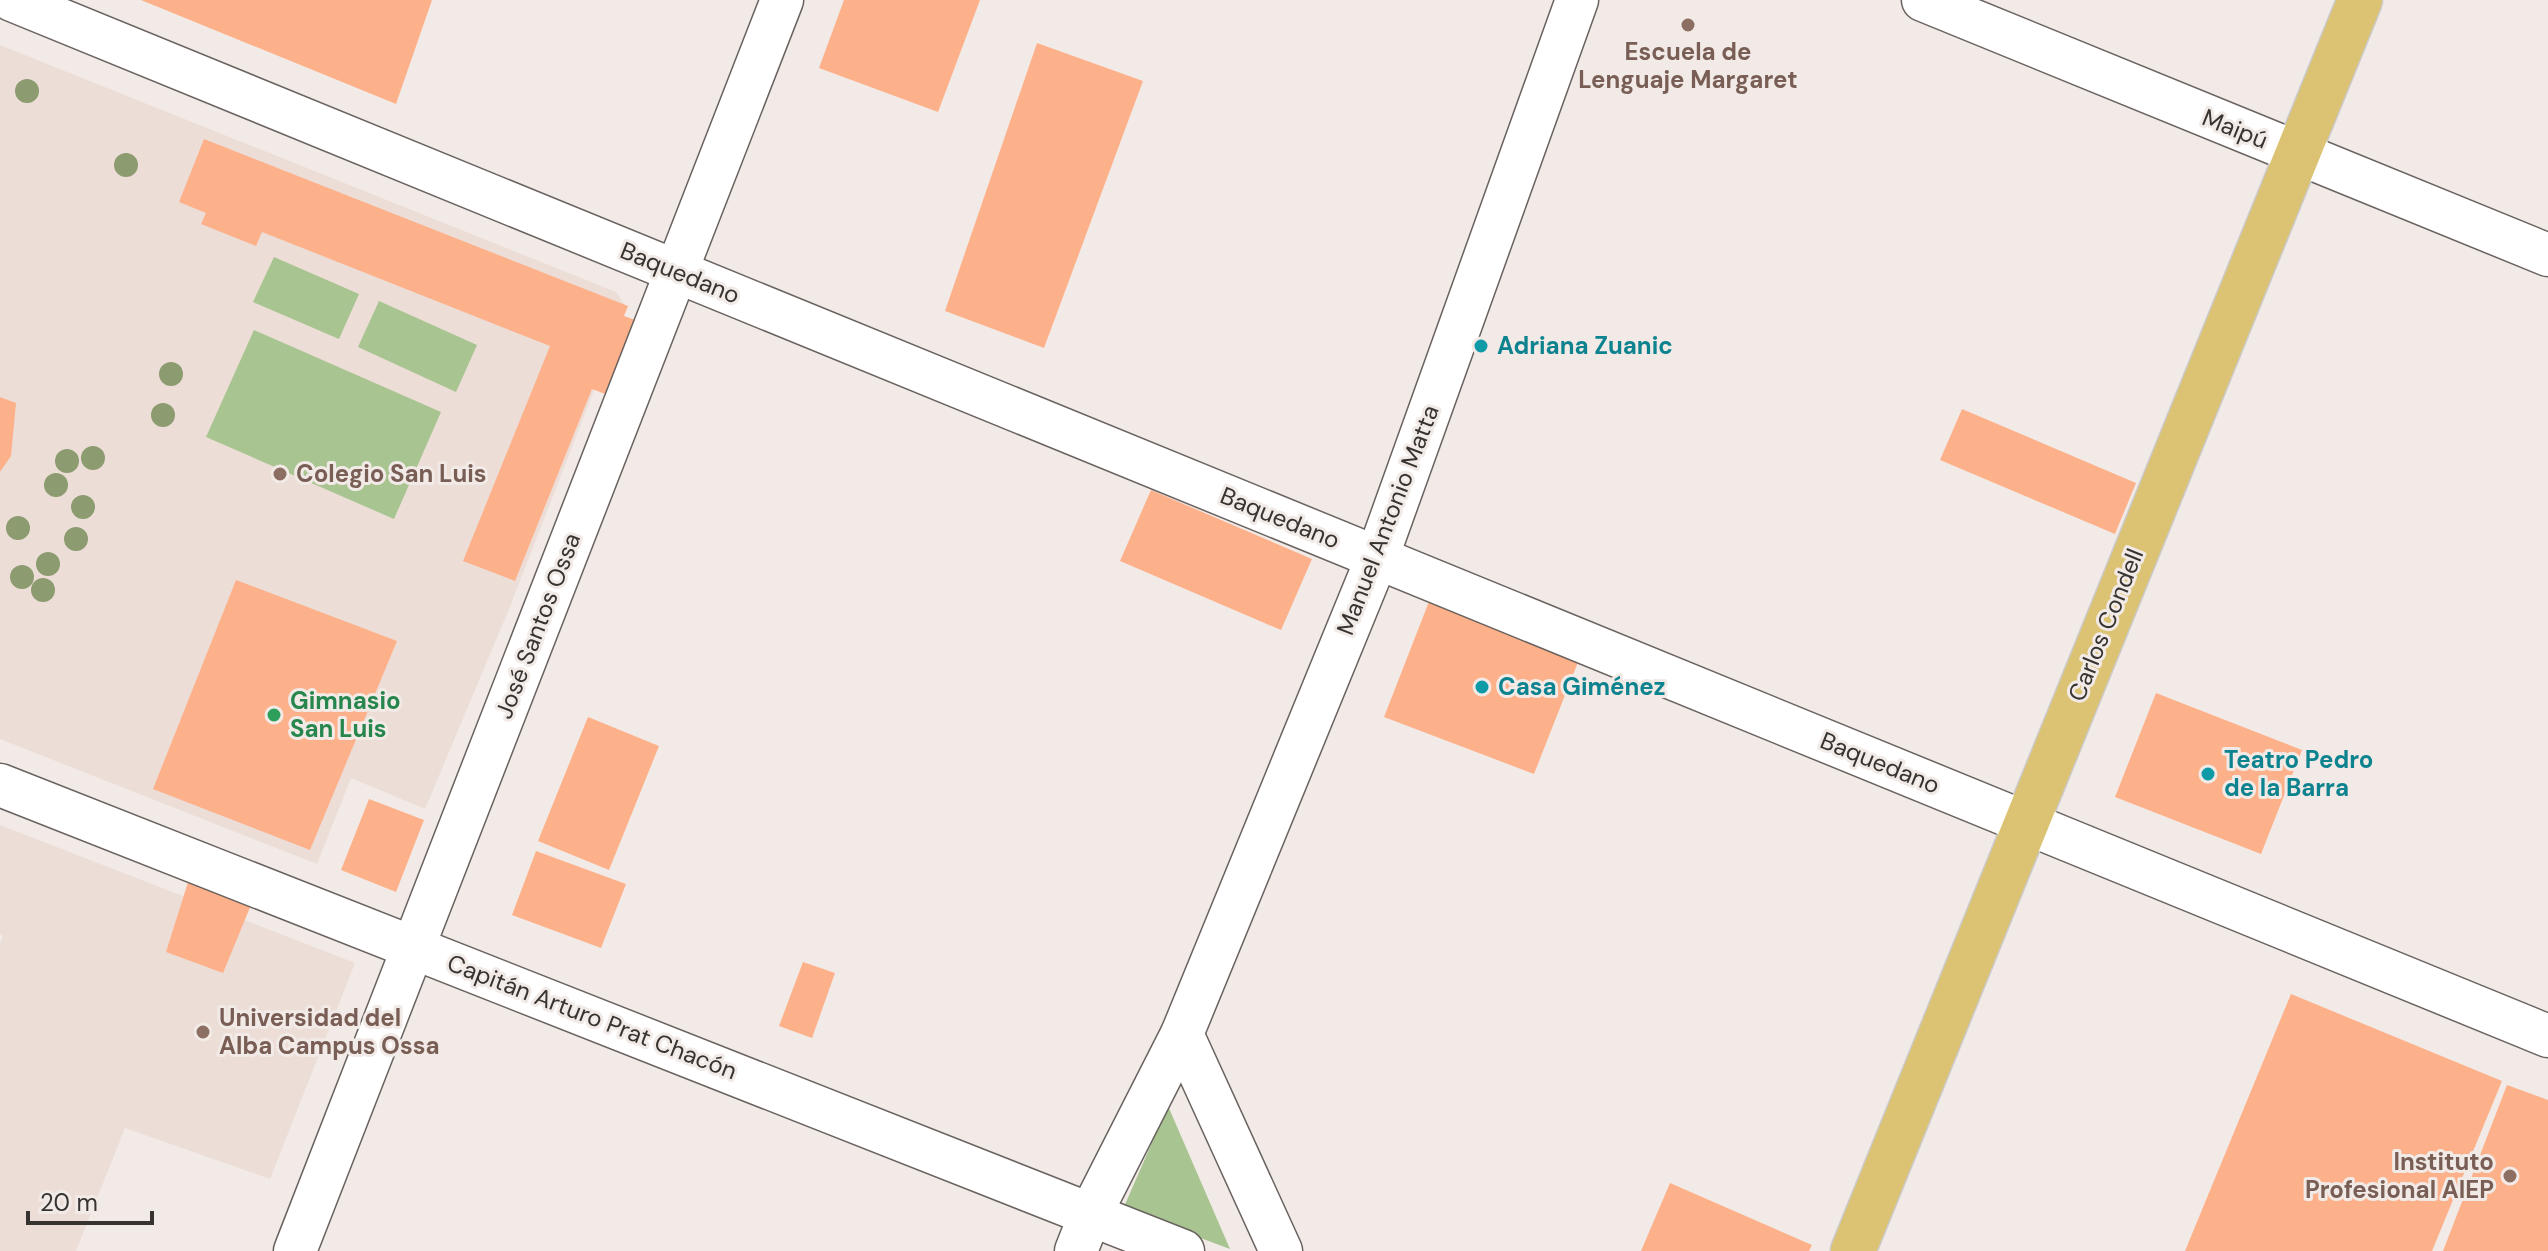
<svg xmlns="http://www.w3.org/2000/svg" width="2548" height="1251" font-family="'DM Sans',sans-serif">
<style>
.built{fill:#ecddd6}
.green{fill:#a8c490}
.building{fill:#fdb18b}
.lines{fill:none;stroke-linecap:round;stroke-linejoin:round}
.minor-casing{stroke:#69625f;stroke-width:45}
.major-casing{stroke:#cbcac9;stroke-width:47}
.minor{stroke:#fff;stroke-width:42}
.major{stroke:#dcc373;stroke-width:44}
.tree{fill:#8d9b70}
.education-dot{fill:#8d6e63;stroke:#f2eae6;stroke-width:3}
.culture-dot{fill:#0f9aa8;stroke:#f2eae6;stroke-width:3}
.leisure-dot{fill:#2e9e5b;stroke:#f2eae6;stroke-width:3}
.labels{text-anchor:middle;stroke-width:6;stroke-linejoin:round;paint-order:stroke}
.education-label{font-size:24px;font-weight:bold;fill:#785e54;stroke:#f2eae6;text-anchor:start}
.street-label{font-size:24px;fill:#363331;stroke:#f2eae6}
.culture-label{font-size:24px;font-weight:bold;fill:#0d838f;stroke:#f2eae6;text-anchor:start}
.leisure-label{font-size:24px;font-weight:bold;fill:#27864d;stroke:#f2eae6;text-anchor:start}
</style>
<rect width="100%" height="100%" fill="#f2eae6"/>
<g class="built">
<path d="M0 45 616 292 624 304 623 316 509 609 425 809 351 778 317 864 0 739Z"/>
<path d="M0 825 355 963 270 1179 125 1128 76 1251H0V944L3 936 0 934Z"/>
</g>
<g class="green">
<path d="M274 257 359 294 339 339 253 302Z"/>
<path d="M379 301 477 345 456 392 358 347Z"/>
<path d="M254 330 441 412 394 519 206 437Z"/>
<path d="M1168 1106 1230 1249 1123 1209Z"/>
</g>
<g class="building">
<path d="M141 0H432L396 104Z"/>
<path d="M844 0H980L938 112 819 68Z"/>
<path d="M1037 43 1143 81 1044 348 945 311Z"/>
<path d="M204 139 628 306 624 316 638 321 608 395 592 389 515 581 463 561 550 346 262 232 256 246 201 224 206 213 179 202Z"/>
<path d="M0 397 16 403 11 456 0 472Z"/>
<path d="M1962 409 2136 483 2115 534 1940 460Z"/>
<path d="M1151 490 1312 559 1281 630 1120 561Z"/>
<path d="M236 580 397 641 310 850 153 789Z"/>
<path d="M1430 599 1580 657 1534 774 1384 717Z"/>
<path d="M2156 693 2302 750 2261 854 2115 797Z"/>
<path d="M588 717 659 746 609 870 538 841Z"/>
<path d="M369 799 424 820 396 892 341 870Z"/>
<path d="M536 851 626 884 601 948 512 915Z"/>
<path d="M189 879 251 905 223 973 166 952Z"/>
<path d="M803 962 835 973 812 1038 779 1026Z"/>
<path d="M2291 994 2502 1081 2432 1251H2185Z"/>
<path d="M2507 1085 2548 1100V1251H2443Z"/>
<path d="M1670 1183 1812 1245 1809 1251H1641Z"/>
</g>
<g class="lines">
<defs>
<g id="minor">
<path d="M12 0 2548 1036"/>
<path d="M1923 0 2548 255"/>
<path d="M0 785 1183 1251"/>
<path d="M1182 1034 1281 1251"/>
<path d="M295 1251 782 0"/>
<path d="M1076 1251 1091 1213 1182 1034 1377 558 1577 0"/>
</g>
<path id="major" d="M1853 1251 2360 0"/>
</defs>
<use href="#minor" class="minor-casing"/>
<use href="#major" class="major-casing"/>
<use href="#minor" class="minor"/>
<use href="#major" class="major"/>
</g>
<g class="tree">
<circle cx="27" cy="91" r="12"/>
<circle cx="126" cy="165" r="12"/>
<circle cx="171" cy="374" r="12"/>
<circle cx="163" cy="415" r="12"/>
<circle cx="93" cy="458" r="12"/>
<circle cx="67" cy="461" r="12"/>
<circle cx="56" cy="485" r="12"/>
<circle cx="83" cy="507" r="12"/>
<circle cx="18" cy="528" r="12"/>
<circle cx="76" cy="539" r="12"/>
<circle cx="48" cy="564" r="12"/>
<circle cx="22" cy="577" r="12"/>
<circle cx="43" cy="590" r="12"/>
</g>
<g class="education-dot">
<circle cx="1688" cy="25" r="8"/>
<circle cx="280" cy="474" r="8"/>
<circle cx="203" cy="1032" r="8"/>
<circle cx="2510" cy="1176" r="8"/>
</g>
<g class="culture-dot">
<circle cx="1481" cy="346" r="8"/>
<circle cx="1482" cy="687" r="8"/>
<circle cx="2208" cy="774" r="8"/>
</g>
<circle class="leisure-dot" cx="274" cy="715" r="8"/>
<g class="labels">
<g class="education-label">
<text x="1688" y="60" text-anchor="middle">Escuela de<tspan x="1688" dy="28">Lenguaje Margaret</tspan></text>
<text x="296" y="482">Colegio San Luis</text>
<text x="219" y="1026">Universidad del<tspan x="219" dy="28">Alba Campus Ossa</tspan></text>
<text x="2494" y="1170" text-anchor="end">Instituto<tspan x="2494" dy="28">Profesional AIEP</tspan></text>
</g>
<g class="street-label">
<text transform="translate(2235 129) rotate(22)" y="8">Maipú</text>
<text transform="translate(680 273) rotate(22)" y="8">Baquedano</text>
<text transform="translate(1280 518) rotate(22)" y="8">Baquedano</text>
<text transform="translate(1388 520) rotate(-69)" y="8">Manuel Antonio Matta</text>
<text transform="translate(2106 625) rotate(-68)" y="8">Carlos Condell</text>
<text transform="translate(538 626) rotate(-69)" y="8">José Santos Ossa</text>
<text transform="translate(1880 763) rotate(22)" y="8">Baquedano</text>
<text transform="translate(592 1017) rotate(21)" y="8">Capitán Arturo Prat Chacón</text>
</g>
<g class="culture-label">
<text x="1497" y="354">Adriana Zuanic</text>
<text x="1498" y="695">Casa Giménez</text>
<text x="2224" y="768">Teatro Pedro<tspan x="2224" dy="28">de la Barra</tspan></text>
</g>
<g class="leisure-label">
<text x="290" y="709">Gimnasio<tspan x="290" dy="28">San Luis</tspan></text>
</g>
</g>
<path d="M28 1211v12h124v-12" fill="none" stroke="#363331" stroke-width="4"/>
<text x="40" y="1211" font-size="24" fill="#363331" stroke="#f2eae6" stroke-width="6" paint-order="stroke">20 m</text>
</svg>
